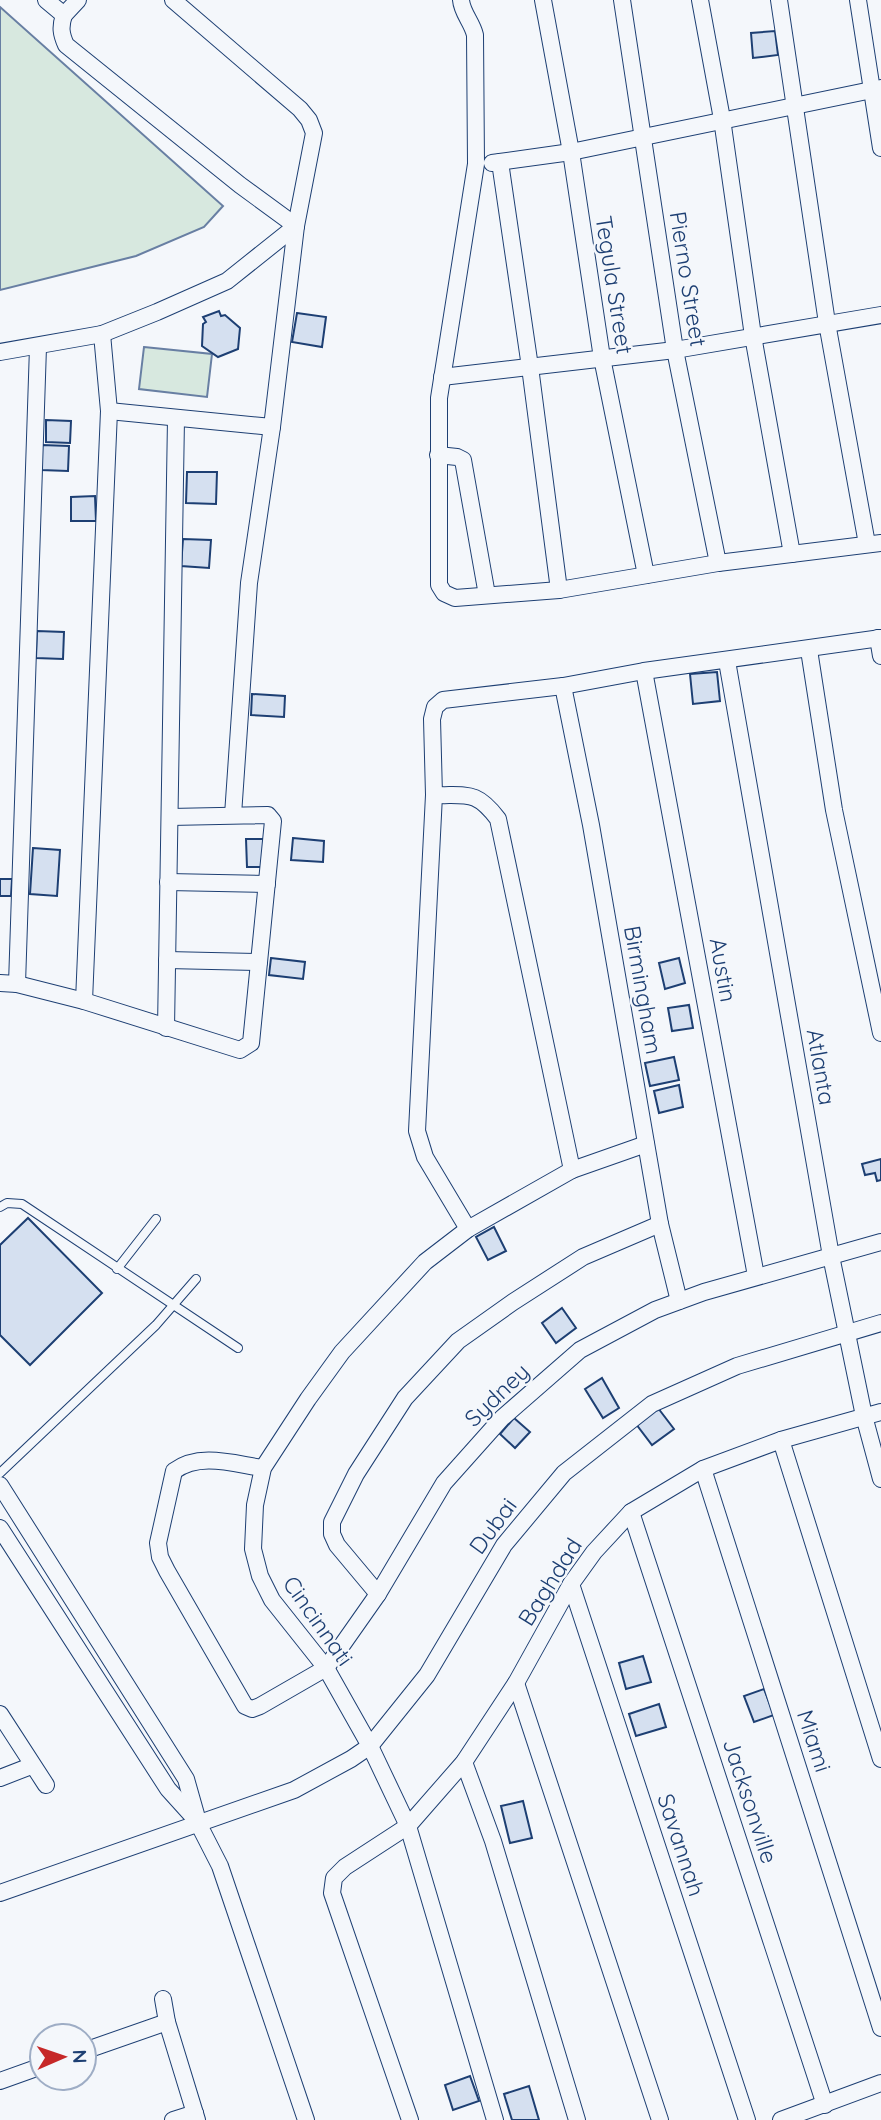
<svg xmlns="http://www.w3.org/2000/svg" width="881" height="2120" font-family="Quicksand,sans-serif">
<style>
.green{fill:#d7e8df;stroke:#687fa3;stroke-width:2}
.building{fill:#d5e0f0;stroke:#1d3f73;stroke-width:2}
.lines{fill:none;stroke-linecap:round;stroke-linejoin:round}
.service-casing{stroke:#1d3f73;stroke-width:10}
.minor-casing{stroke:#1d3f73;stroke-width:18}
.service{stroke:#f4f7fb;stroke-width:8}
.minor{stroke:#f4f7fb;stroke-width:16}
.labels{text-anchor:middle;stroke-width:5;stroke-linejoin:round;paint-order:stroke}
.street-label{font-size:23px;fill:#1d3f73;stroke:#f4f7fb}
</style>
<rect width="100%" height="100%" fill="#f4f7fb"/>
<g class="green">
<path d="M0 7 223 206 204 227 136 256 0 290Z"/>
<path d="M144 347 212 354 207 397 139 389Z"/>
</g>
<g class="building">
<path d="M775 31 778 55 753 58 751 33Z"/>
<path d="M219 311 221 316 225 315 240 328 238 349 218 357 202 346 203 324 206 322 203 317Z"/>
<path d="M297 313 326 317 322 347 292 342Z"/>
<path d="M46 420 71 421 70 443 46 442Z"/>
<path d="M42 445 69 446 68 471 41 470Z"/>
<path d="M187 472H217L216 504 186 503Z"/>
<path d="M95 496 96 521H71V497Z"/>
<path d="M183 539 211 540 209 568 181 566Z"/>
<path d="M37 631 64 632 63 659 36 658Z"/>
<path d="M717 672 720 701 693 704 690 674Z"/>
<path d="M252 694 285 696 284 717 251 715Z"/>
<path d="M293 838 324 841 323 862 291 860Z"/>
<path d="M246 839H265V867H247Z"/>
<path d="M33 848 60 850 57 896 30 894Z"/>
<path d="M0 879H12L11 896H0Z"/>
<path d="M271 958 305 962 303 979 269 975Z"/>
<path d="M679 958 685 983 665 989 659 963Z"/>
<path d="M689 1005 693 1028 672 1031 668 1008Z"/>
<path d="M674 1057 679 1080 650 1086 645 1063Z"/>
<path d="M679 1085 683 1107 659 1113 654 1091Z"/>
<path d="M881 1159V1180L877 1181 875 1173 865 1175 862 1164Z"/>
<path d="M28 1218 102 1293 30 1365 0 1335V1245Z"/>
<path d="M494 1227 506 1251 488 1260 476 1237Z"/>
<path d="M562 1308 576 1328 556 1343 542 1323Z"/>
<path d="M602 1378 619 1408 603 1418 585 1389Z"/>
<path d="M658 1408 674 1429 652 1445 636 1424Z"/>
<path d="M514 1418 530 1432 515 1448 500 1434Z"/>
<path d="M643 1656 651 1682 626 1689 619 1663Z"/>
<path d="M764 1689 774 1715 754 1722 744 1696Z"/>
<path d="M659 1704 666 1727 636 1736 629 1714Z"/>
<path d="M523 1801 532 1838 510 1843 501 1806Z"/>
<path d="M470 2076 479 2101 453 2110 445 2085Z"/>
<path d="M529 2086 539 2120H512L504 2094Z"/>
</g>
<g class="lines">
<defs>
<g id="service">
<path d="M0 1207 7 1203 22 1204 238 1348"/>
<path d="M117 1269 156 1219"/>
<path d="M0 1473 156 1325 196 1279"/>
</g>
<g id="minor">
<path d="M46 0 64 15C60 27 61 34 66 45L240 185 296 226"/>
<path d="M173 0 300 109 309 120 314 133 296 226 272 427 249 583 233 815"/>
<path d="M461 0C462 13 472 22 475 35L476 164 439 398V585L444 593 455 598 559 590 718 563 881 543"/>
<path d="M543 0 571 152 602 358 646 575"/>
<path d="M622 0 675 350 718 563"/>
<path d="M700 0 722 119 753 336 792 554"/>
<path d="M779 0 827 323 867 544"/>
<path d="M858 0 881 148"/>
<path d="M64 15 78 0"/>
<path d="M500 162 530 367 559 590"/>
<path d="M492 163 571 152 881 88"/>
<path d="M0 352 102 334 157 312 227 281 296 226"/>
<path d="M442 377 675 350 881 315"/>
<path d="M109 411 272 427"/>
<path d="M438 455 457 457 463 460 487 595"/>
<path d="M878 638 881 656"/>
<path d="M809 650 834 810 881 1033"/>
<path d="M727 661 831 1256 864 1416 881 1479"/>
<path d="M644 671 756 1276"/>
<path d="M563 686 591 825 660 1224 679 1301"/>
<path d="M434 795C468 796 476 790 498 819L572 1170"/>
<path d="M168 882 267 884"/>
<path d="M167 960 259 962"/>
<path d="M0 983 17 984 84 1001 240 1050 251 1043 273 821 268 815 170 817"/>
<path d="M17 984 38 347"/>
<path d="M84 1001 109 411 102 334"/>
<path d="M166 1028 176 419"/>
<path d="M468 1229 425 1157 417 1131 434 795 432 719 435 707 443 700 563 686 644 671 881 638"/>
<path d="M781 1440 881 1759"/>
<path d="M263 1468C234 1464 200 1452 174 1471L158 1543 160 1557 167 1571 245 1706 252 1709 260 1706 326 1668 378 1594 444 1483 502 1418 580 1350 655 1310 704 1292 881 1242"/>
<path d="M703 1469 881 2028"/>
<path d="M0 1485 186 1779 199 1825 220 1866 306 2120"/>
<path d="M631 1512 825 2105"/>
<path d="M0 1528 168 1789 196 1820"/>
<path d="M571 1584 747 2120"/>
<path d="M378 1594 337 1545 332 1534V1522L356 1474 405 1398 458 1341 513 1302 583 1257 660 1224"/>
<path d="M516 1683 660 2120"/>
<path d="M0 1714 46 1785"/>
<path d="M464 1762 493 1841 577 2120"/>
<path d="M0 1778 31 1766"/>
<path d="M0 1893 294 1790 351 1759 370 1746 427 1675 504 1545 564 1473 652 1404 737 1366 881 1323"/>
<path d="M163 1999 167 2022 197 2120"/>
<path d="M84 2051 167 2022"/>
<path d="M0 2081 42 2066"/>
<path d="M173 2120 195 2113"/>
<path d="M410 2120 332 1893 334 1878 345 1867 408 1826 464 1762 516 1683 571 1584 594 1552 631 1512 703 1469 781 1440 881 1412"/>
<path d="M495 2120 408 1826 370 1746 326 1668 272 1600 260 1576 253 1549 255 1505 263 1468 308 1399 342 1352 425 1262 468 1229 572 1170 646 1144"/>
<path d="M781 2120 881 2083"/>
</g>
</defs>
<use href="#service" class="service-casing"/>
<use href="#minor" class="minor-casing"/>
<use href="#service" class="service"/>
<use href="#minor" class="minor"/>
</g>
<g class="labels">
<g class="street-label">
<text transform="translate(688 279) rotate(81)" y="8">Pierno Street</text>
<text transform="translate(614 285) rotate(81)" y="8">Tegula Street</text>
<text transform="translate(723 970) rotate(80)" y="8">Austin</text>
<text transform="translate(643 990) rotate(80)" y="8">Birmingham</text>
<text transform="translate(821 1067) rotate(80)" y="8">Atlanta</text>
<text transform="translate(497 1395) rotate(-44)" y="8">Sydney</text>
<text transform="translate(493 1526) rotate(-54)" y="8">Dubai</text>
<text transform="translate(550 1582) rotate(-58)" y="8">Baghdad</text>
<text transform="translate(318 1621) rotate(55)" y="8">Cincinnati</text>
<text transform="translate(814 1741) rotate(72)" y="8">Miami</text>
<text transform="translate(750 1801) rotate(72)" y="8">Jacksonville</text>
<text transform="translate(681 1845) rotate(72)" y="8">Savannah</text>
</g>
</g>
<g transform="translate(63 2057) rotate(88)"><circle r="33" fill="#f4f7fb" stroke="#9eadc5" stroke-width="2"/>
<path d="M0-5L12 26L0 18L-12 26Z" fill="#c62828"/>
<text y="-10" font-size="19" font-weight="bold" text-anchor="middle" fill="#1d3f73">N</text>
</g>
</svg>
